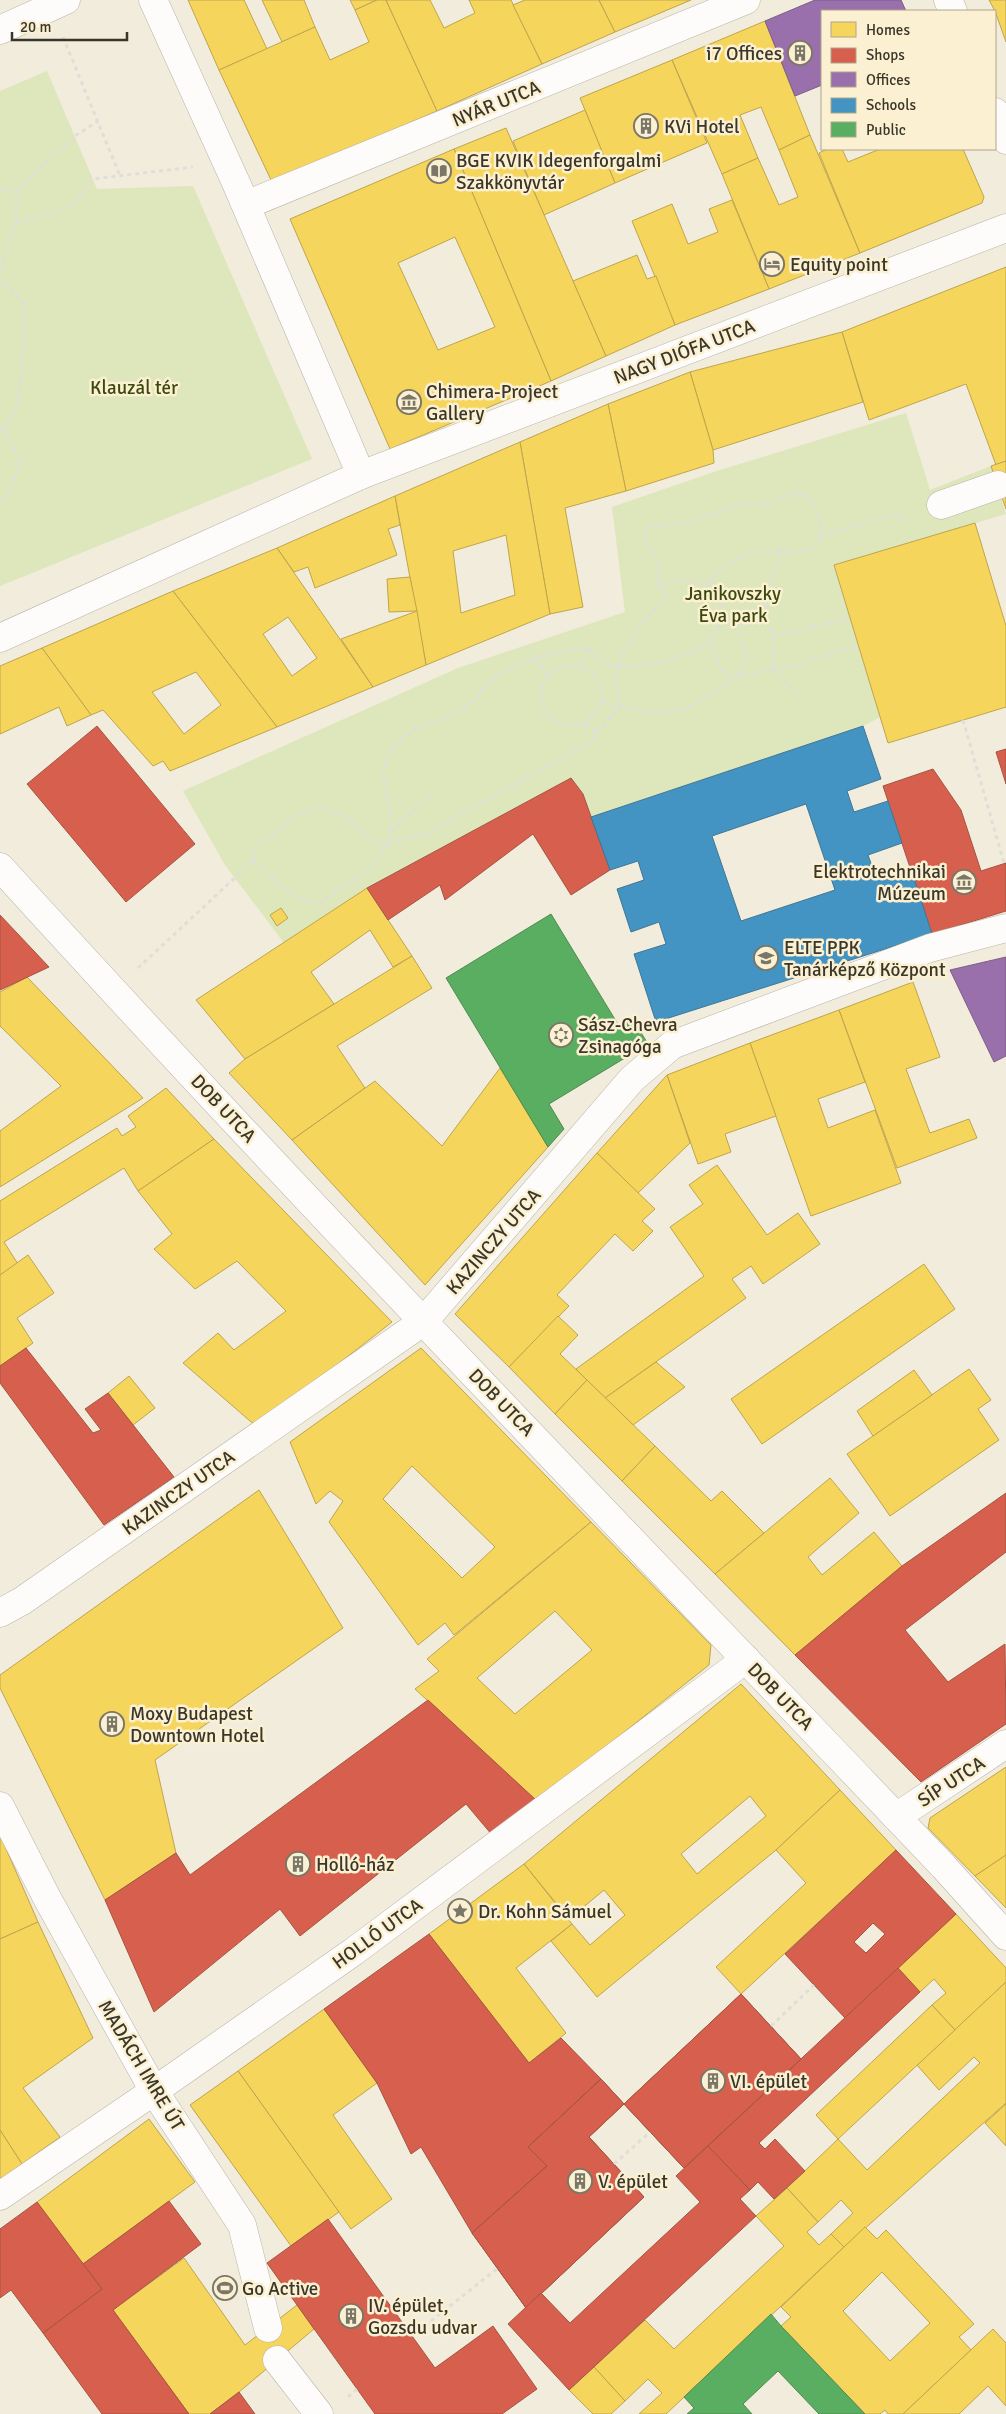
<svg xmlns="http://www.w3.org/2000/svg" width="1006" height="2414" font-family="Signika,sans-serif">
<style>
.green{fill:#dee6bc}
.homes{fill:#f6d55c;stroke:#bea54d;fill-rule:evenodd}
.shops{fill:#d6604d;stroke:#a75342;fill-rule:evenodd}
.offices{fill:#9970ab;stroke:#7c5f84}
.schools{fill:#4393c3;stroke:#407795;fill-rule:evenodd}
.public{fill:#5aae61;stroke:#508a50}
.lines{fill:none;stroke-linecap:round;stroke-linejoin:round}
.minor-casing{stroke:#b8b4a7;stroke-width:29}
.path{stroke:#e0ded8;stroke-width:3;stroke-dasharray:4 4;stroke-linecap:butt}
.minor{stroke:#fdfcfa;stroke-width:28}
.labels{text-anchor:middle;stroke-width:5;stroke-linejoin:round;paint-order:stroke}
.poi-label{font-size:19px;fill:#3a362a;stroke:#fbf0d1;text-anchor:start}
.street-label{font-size:19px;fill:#3a362a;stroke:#fbf0d1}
.park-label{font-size:19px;fill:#3b490c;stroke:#fbf0d1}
</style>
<rect width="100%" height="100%" fill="#f1ecdb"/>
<g class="green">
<path d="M47 71 97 189 193 186 312 459 0 586V91Z"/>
<path d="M906 413 930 490 991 466 1006 514 834 566 880 717 863 726 591 817 583 794 571 778 367 888 284 943 225 865 183 791 458 668 625 612 612 507 717 471Z"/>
</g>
<g class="homes">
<path d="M188 0H244L267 49 219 70Z"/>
<path d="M262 0H304L315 27 282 42Z"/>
<path d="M350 0H377L355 10Z"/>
<path d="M377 0H386L437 111 272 182 219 70 315 27 330 60 369 42 355 10Z"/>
<path d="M386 0H430L444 28 475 13 469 0H511L542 64 437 111Z"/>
<path d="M525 0H599L615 32 542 64 513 5Z"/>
<path d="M599 0H691L615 32Z"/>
<path d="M989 0H1006V42L995 11Z"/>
<path d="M765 21 810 135 779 150 761 107 740 115 758 158 722 174 672 60Z"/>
<path d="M672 60 707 143 615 183 580 98Z"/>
<path d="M585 110 615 183 544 215 513 141Z"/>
<path d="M506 128 606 356 551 381 454 149Z"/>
<path d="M810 135 860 253 769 289 722 174 758 158 779 205 798 197 779 150Z"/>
<path d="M454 149 551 381 390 449 290 219ZM455 237 495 327 438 350 398 263Z"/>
<path d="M827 149H842L848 162 880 149H963L984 197 982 203 860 253 819 153Z"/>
<path d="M732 200 769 289 675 325 632 221 672 204 688 244 718 232 709 209Z"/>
<path d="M637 255 647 279 656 276 675 325 606 356 573 281Z"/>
<path d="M1006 267V461L996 465 966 384 869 420 842 332Z"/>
<path d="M842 332 863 402 713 450 690 372Z"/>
<path d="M690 372 713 450 714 463 626 491 608 404Z"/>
<path d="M608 404 626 491 565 508 583 607 550 614 520 442Z"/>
<path d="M520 442 550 614 426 665 395 496ZM506 535 515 595 461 613 453 551Z"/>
<path d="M1006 461V509L991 466Z"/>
<path d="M395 496 400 525 388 529 397 555 315 588 308 567 294 572 277 548Z"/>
<path d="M975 523 1006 626V707L888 743 834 565Z"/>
<path d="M277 548 373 687 277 727 173 591ZM288 617 317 658 292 676 263 634Z"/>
<path d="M410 577 417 611 389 612 387 579Z"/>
<path d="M173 591 277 727 170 771 163 761 153 766 103 710 91 715 42 648ZM196 672 221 705 184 734 152 692Z"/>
<path d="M417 611 426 665 373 687 341 639Z"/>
<path d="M42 648 91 715 67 726 59 707 0 734V666Z"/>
<path d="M367 888 412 956 393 967 370 930 311 972 334 1004 245 1059 196 1000Z"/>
<path d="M281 908 288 918 277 926 270 915Z"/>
<path d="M412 956 432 988 337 1046 365 1088 292 1140 229 1073 245 1059Z"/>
<path d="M27 977 143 1098 0 1187V1131L61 1086 0 1026V992Z"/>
<path d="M913 982 940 1057 906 1069 930 1133 969 1119 977 1138 897 1168 839 1010Z"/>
<path d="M839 1010 865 1082 818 1099 828 1128 875 1110 901 1183 811 1216 750 1043Z"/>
<path d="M750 1043 776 1116 725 1134 731 1152 698 1164 667 1075Z"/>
<path d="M500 1068 548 1147 425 1285 292 1140 375 1081 442 1146Z"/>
<path d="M667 1075 690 1143 638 1193 597 1153Z"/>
<path d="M166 1088 214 1139 138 1191 124 1168 4 1242 18 1264 0 1275V1201L117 1128 122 1136 136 1127 128 1116Z"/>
<path d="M214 1139 392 1322 257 1427 183 1363 218 1333 234 1350 286 1311 237 1261 195 1289 154 1249 172 1234 138 1191Z"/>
<path d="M597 1153 655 1209 642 1221 653 1231 633 1251 615 1234 557 1295 569 1306 509 1367 455 1314Z"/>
<path d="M717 1165 767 1235 798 1213 820 1244 763 1284 751 1266 732 1279 746 1298 605 1398 576 1369 704 1276 670 1227 703 1204 689 1185Z"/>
<path d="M28 1255 54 1293 17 1318 33 1343 0 1366V1275Z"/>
<path d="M924 1264 955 1309 762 1444 731 1399Z"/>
<path d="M558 1316 578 1335 560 1354 587 1380 555 1414 509 1367Z"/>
<path d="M421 1348 591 1522 454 1635 445 1623 418 1645 329 1522 343 1501 330 1491 316 1504 290 1442ZM412 1466 495 1547 462 1578 383 1499Z"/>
<path d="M656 1362 685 1387 633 1425 605 1398Z"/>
<path d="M969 1369 991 1400 978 1409 999 1440 890 1516 847 1454Z"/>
<path d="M914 1370 932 1395 873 1436 857 1411Z"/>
<path d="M129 1376 155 1408 133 1425 108 1393Z"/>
<path d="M587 1380 655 1446 622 1481 555 1414Z"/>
<path d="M655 1446 711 1501 722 1491 764 1533 715 1574 622 1481Z"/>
<path d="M830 1478 859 1513 808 1557 822 1575 874 1532 902 1566 795 1655 715 1574Z"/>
<path d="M259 1490 343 1628 155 1760 176 1853 105 1900 0 1688V1675Z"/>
<path d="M591 1522 711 1645 709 1665 537 1801 415 1689 439 1671 427 1659ZM555 1611 592 1650 515 1714 477 1678Z"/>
<path d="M741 1684 840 1790 776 1850 597 1997 551 1941 572 1924 590 1945 625 1915 604 1890 569 1919 524 1864ZM750 1796 766 1816 697 1874 681 1854Z"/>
<path d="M1006 1767V1855L975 1876 928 1828 930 1818Z"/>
<path d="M840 1790 896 1850 741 1994 716 1967 806 1883 776 1850Z"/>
<path d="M0 1835 38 1922 0 1939Z"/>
<path d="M1006 1855V1908L975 1876Z"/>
<path d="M524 1864 572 1924 516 1968 566 2033 529 2063 429 1934Z"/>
<path d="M956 1914 1006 1968V1982L955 2030 932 2005 946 1993 934 1979 920 1992 898 1968Z"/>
<path d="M38 1922 93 2038 23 2088 60 2137 22 2164 0 2130V1939Z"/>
<path d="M1006 1982V2103L844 2247 831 2234 853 2213 841 2200 818 2222 787 2188 838 2139 867 2170 980 2063 974 2057 939 2090 917 2065Z"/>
<path d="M932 2005 955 2030 838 2139 816 2115Z"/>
<path d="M324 2009 377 2083 333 2115 392 2199 351 2229 238 2071Z"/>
<path d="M238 2071 339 2212 291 2246 190 2105Z"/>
<path d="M1006 2104V2146L985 2123Z"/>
<path d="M149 2119 195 2182 83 2264 37 2202Z"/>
<path d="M0 2130 22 2164 0 2179Z"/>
<path d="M787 2188 818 2222 807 2232 819 2245 831 2234 844 2247 666 2414H639L662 2393 648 2379 625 2401 594 2367 645 2320 674 2349 784 2246 756 2216Z"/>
<path d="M865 2227 877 2239 886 2230 974 2324 959 2337 971 2350 903 2414H888L885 2410 880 2414H865L781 2326 791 2317 781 2307ZM882 2272 930 2323 890 2361 843 2311Z"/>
<path d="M184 2258 245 2345 297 2305 314 2329 239 2392 210 2414H189L113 2310Z"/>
<path d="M993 2329 1006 2343V2406L988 2386 959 2414H903Z"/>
<path d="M594 2367 625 2401 611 2414H593L569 2390Z"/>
</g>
<g class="shops">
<path d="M97 726 195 844 126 902 27 784Z"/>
<path d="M1006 749V784L996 752Z"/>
<path d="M933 769 961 810 981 871 1006 863V911L932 934 883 786Z"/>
<path d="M571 778 583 794 610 870 571 895 533 834 445 900 440 885 388 920 367 888Z"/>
<path d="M0 915 49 967 0 990Z"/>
<path d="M26 1348 93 1433 101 1430 85 1409 108 1393 174 1477 104 1525 0 1383V1366Z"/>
<path d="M1006 1493V1552L905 1630 948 1682 1005 1644 1006 1724 921 1782 795 1655 902 1566Z"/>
<path d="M428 1700 537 1801 493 1836 466 1804 300 1936 280 1909 154 2012 105 1900 176 1853 190 1875Z"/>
<path d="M896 1850 956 1914 845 2018 785 1954ZM873 1923 885 1934 866 1953 854 1942Z"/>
<path d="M429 1934 529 2063 561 2038 601 2079 528 2147 547 2166 472 2233 421 2147 411 2154 377 2083 324 2009Z"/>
<path d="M898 1968 920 1992 759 2143 765 2149 775 2139 805 2171 774 2199 758 2182 750 2190 708 2146Z"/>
<path d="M741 1994 801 2059 684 2168 624 2104ZM716 2064 728 2079 710 2093 698 2078Z"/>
<path d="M741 1994 801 2059 684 2168 624 2104Z"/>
<path d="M601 2079 624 2104 589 2137 644 2197 526 2308 472 2233 547 2166 528 2147ZM555 2208 566 2220 549 2237 537 2225Z"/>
<path d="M601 2079 624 2104 589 2137 644 2197 526 2308 472 2233 547 2166 528 2147Z"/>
<path d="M708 2146 750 2190 740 2199 756 2216 569 2390 508 2324 541 2293 570 2323 700 2202 676 2176Z"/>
<path d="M169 2201 201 2244 113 2310 189 2414H102L43 2333 102 2289 83 2264Z"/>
<path d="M37 2202 102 2289 43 2333 11 2290 0 2298V2229Z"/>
<path d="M328 2219 435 2368 493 2326 537 2389 502 2414H375L267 2263Z"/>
<path d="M239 2392 255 2414H210Z"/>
</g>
<g class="offices">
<path d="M815 0H901L906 11H822V85L795 96 765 21Z"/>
<path d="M1006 957V1056L994 1062 950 970Z"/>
</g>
<path class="schools" d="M863 726 881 779 847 791 854 812 888 801 902 843 868 855 876 877 910 866 932 934 656 1022 634 954 666 944 659 922 631 932 617 889 644 880 638 861 610 870 591 817ZM806 804 835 890 741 921 712 836Z"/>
<g class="public">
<path d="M551 914 619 1026 632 1018 648 1044 549 1104 564 1129 548 1147 446 978Z"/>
<path d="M771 2314 781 2326 865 2414H819L778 2371 743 2404 752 2414H687L694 2408 684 2397Z"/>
</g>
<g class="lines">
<defs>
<g id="minor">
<path d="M948 0 953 11"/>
<path d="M0 30 66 0"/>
<path d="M995 112 1006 140"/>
<path d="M246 205 746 0"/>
<path d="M361 475 1006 228"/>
<path d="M941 505 998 485"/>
<path d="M0 638 361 475 237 185 153 0"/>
<path d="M0 867C308 1206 628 1535 944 1867L1006 1936"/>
<path d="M0 1613 22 1601 424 1321 632 1079 672 1045 930 948 1006 928"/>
<path d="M0 1806 47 1898 154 2091 242 2225 268 2328"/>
<path d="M896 1817 1006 1744"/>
<path d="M0 2196 154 2091 353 1952 746 1659"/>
<path d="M277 2360 319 2414"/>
</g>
</defs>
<use href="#minor" class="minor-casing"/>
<g class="path">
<path d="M63 37 120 176"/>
<path d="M0 190 17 189 75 136 98 121"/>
<path d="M16 223 17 189"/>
<path d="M0 269 16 223 66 210 93 179 193 167"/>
<path d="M0 278 2 283 24 302 23 362 17 406 4 430"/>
<path d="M0 429 4 430 21 462 7 498 0 502"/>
<path d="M820 537 891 515 905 520 910 518"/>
<path d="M782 551 770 586 766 606 767 620 773 636V669L797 695"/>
<path d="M708 582 733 626 767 620"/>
<path d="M658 585 682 580 708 582C732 558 746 552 780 551 788 551 799 552 807 550 828 543 822 509 808 497 806 495 801 493 798 492L771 503 742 504 685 523 650 526 644 538 658 561V585L667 598C641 620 633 638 617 667 645 666 688 660 709 640 716 633 721 622 726 614"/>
<path d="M733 626C746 643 750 656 739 675"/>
<path d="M773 636 851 619"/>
<path d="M710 639 719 667 734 680"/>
<path d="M536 659 549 675"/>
<path d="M581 667 587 648"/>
<path d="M602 702 649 712 683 710 718 691 738 676 792 666 858 645"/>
<path d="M963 720 1004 863"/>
<path d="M584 725C634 685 565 643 546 679 544 683 541 687 541 693 541 702 544 714 552 720 565 729 572 722 585 725 589 727 594 730 598 732"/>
<path d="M391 832 430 795"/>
<path d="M138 968 254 860 253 854 256 845 305 811 322 807 347 818 368 838 376 842 387 844 427 833 585 746 620 707 616 679 617 667 606 664 587 648C559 649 509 664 488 683 481 688 478 698 471 703 446 722 409 723 391 751 372 779 401 814 387 843 374 870 344 886 320 903 292 901 274 880 254 860"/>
<path d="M771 2026 814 1985"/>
<path d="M614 2164 650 2132"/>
<path d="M412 2336 498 2268"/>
<path d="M348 2397 357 2389"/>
</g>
<use href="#minor" class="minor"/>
</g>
<defs>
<symbol id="building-ring" viewBox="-11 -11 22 22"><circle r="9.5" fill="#fbf0d1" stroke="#7a7668" stroke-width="1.5"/><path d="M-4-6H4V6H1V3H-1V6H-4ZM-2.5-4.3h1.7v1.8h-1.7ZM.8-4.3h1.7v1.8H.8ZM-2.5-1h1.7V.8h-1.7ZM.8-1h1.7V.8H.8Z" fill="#7a7668"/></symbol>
<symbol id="library-ring" viewBox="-11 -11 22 22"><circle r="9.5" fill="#fbf0d1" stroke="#7a7668" stroke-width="1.5"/><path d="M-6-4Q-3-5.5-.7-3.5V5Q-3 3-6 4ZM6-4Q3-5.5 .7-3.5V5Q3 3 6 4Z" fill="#7a7668"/></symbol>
<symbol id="hotel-ring" viewBox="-11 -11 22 22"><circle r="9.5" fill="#fbf0d1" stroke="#7a7668" stroke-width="1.5"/><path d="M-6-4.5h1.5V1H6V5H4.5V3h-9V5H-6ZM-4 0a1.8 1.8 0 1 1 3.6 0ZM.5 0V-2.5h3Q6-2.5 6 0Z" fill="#7a7668"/></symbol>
<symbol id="museum-ring" viewBox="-11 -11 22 22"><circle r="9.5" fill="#fbf0d1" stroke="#7a7668" stroke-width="1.5"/><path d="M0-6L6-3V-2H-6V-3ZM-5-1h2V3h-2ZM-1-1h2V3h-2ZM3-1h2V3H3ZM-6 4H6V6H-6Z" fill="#7a7668"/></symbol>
<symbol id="university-ring" viewBox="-11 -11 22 22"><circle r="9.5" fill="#fbf0d1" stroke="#7a7668" stroke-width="1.5"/><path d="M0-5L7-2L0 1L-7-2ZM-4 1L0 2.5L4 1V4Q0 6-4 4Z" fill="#7a7668"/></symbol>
<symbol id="synagogue-ring" viewBox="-11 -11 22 22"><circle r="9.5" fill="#fbf0d1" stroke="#7a7668" stroke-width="1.5"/><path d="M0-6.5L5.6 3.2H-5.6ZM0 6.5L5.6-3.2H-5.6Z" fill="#7a7668"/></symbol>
<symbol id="sight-ring" viewBox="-11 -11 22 22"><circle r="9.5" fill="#fbf0d1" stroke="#7a7668" stroke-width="1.5"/><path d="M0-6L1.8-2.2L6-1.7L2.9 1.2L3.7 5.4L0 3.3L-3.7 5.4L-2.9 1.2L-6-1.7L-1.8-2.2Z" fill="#7a7668"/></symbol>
<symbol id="stadium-ring" viewBox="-11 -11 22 22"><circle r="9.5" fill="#fbf0d1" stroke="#7a7668" stroke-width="1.5"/><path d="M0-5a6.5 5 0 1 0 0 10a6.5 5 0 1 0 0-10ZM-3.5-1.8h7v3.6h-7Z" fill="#7a7668"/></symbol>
</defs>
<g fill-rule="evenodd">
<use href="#building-ring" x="786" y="39" width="28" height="28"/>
<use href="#building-ring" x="632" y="112" width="28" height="28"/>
<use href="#library-ring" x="425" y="157" width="28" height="28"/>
<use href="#hotel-ring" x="758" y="250" width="28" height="28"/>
<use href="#museum-ring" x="395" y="388" width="28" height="28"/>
<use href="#museum-ring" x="950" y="868" width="28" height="28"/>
<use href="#university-ring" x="752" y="944" width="28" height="28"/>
<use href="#synagogue-ring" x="547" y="1021" width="28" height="28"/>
<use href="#building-ring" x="98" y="1710" width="28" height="28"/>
<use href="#building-ring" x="284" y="1850" width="28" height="28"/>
<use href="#sight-ring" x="446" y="1897" width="28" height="28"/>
<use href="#building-ring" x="699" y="2067" width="28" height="28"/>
<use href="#building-ring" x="566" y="2167" width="28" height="28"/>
<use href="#stadium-ring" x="211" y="2274" width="28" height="28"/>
<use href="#building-ring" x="337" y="2302" width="28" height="28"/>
</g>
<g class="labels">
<g class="poi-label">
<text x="782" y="60" text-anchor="end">i7 Offices</text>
<text x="664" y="133">KVi Hotel</text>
<text x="456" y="167">BGE KVIK Idegenforgalmi<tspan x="456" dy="22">Szakkönyvtár</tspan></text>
<text x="790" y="271">Equity point</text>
<text x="426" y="398">Chimera-Project<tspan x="426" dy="22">Gallery</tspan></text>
<text x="946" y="878" text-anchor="end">Elektrotechnikai<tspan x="946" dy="22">Múzeum</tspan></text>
<text x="784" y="954">ELTE PPK<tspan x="784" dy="22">Tanárképző Központ</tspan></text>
<text x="578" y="1031">Sász-Chevra<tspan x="578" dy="22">Zsinagóga</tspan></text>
<text x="130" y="1720">Moxy Budapest<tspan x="130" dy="22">Downtown Hotel</tspan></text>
<text x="316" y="1871">Holló-ház</text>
<text x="478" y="1918">Dr. Kohn Sámuel</text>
<text x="730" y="2088">VI. épület</text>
<text x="598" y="2188">V. épület</text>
<text x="242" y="2295">Go Active</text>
<text x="368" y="2312">IV. épület,<tspan x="368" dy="22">Gozsdu udvar</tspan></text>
</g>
<g class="street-label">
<text transform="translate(496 103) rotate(-22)" y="7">NYÁR UTCA</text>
<text transform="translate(684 351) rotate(-21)" y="7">NAGY DIÓFA UTCA</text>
<text transform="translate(224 1108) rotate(47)" y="7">DOB UTCA</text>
<text transform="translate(493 1241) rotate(-49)" y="7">KAZINCZY UTCA</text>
<text transform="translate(502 1402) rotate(46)" y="7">DOB UTCA</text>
<text transform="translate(178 1492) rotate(-35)" y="7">KAZINCZY UTCA</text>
<text transform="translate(781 1696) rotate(46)" y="7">DOB UTCA</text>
<text transform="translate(951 1781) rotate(-33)" y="7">SÍP UTCA</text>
<text transform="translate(377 1933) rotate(-36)" y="7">HOLLÓ UTCA</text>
<text transform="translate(142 2065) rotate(59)" y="7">MADÁCH IMRE ÚT</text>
</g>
<g class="park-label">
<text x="134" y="394">Klauzál tér</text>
<text x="733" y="600">Janikovszky<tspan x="733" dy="22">Éva park</tspan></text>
</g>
</g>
<rect x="821" y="10" width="175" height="140" fill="#fbf0d1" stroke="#aea68e"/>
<rect x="831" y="22" width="25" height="15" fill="#f6d55c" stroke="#aea68e"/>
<text x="866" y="35" font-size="15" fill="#3a362a">Homes</text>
<rect x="831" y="48" width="25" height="15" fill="#d6604d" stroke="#aea68e"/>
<text x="866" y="60" font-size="15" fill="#3a362a">Shops</text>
<rect x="831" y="72" width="25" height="15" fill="#9970ab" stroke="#aea68e"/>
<text x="866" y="85" font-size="15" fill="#3a362a">Offices</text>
<rect x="831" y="98" width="25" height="15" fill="#4393c3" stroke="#aea68e"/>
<text x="866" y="110" font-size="15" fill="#3a362a">Schools</text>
<rect x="831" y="122" width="25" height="15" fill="#5aae61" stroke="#aea68e"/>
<text x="866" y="135" font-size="15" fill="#3a362a">Public</text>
<path d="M12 32v8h115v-8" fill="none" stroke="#3a362a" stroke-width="2.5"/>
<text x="20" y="32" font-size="15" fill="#3a362a" stroke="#fbf0d1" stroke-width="4" paint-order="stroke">20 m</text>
</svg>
